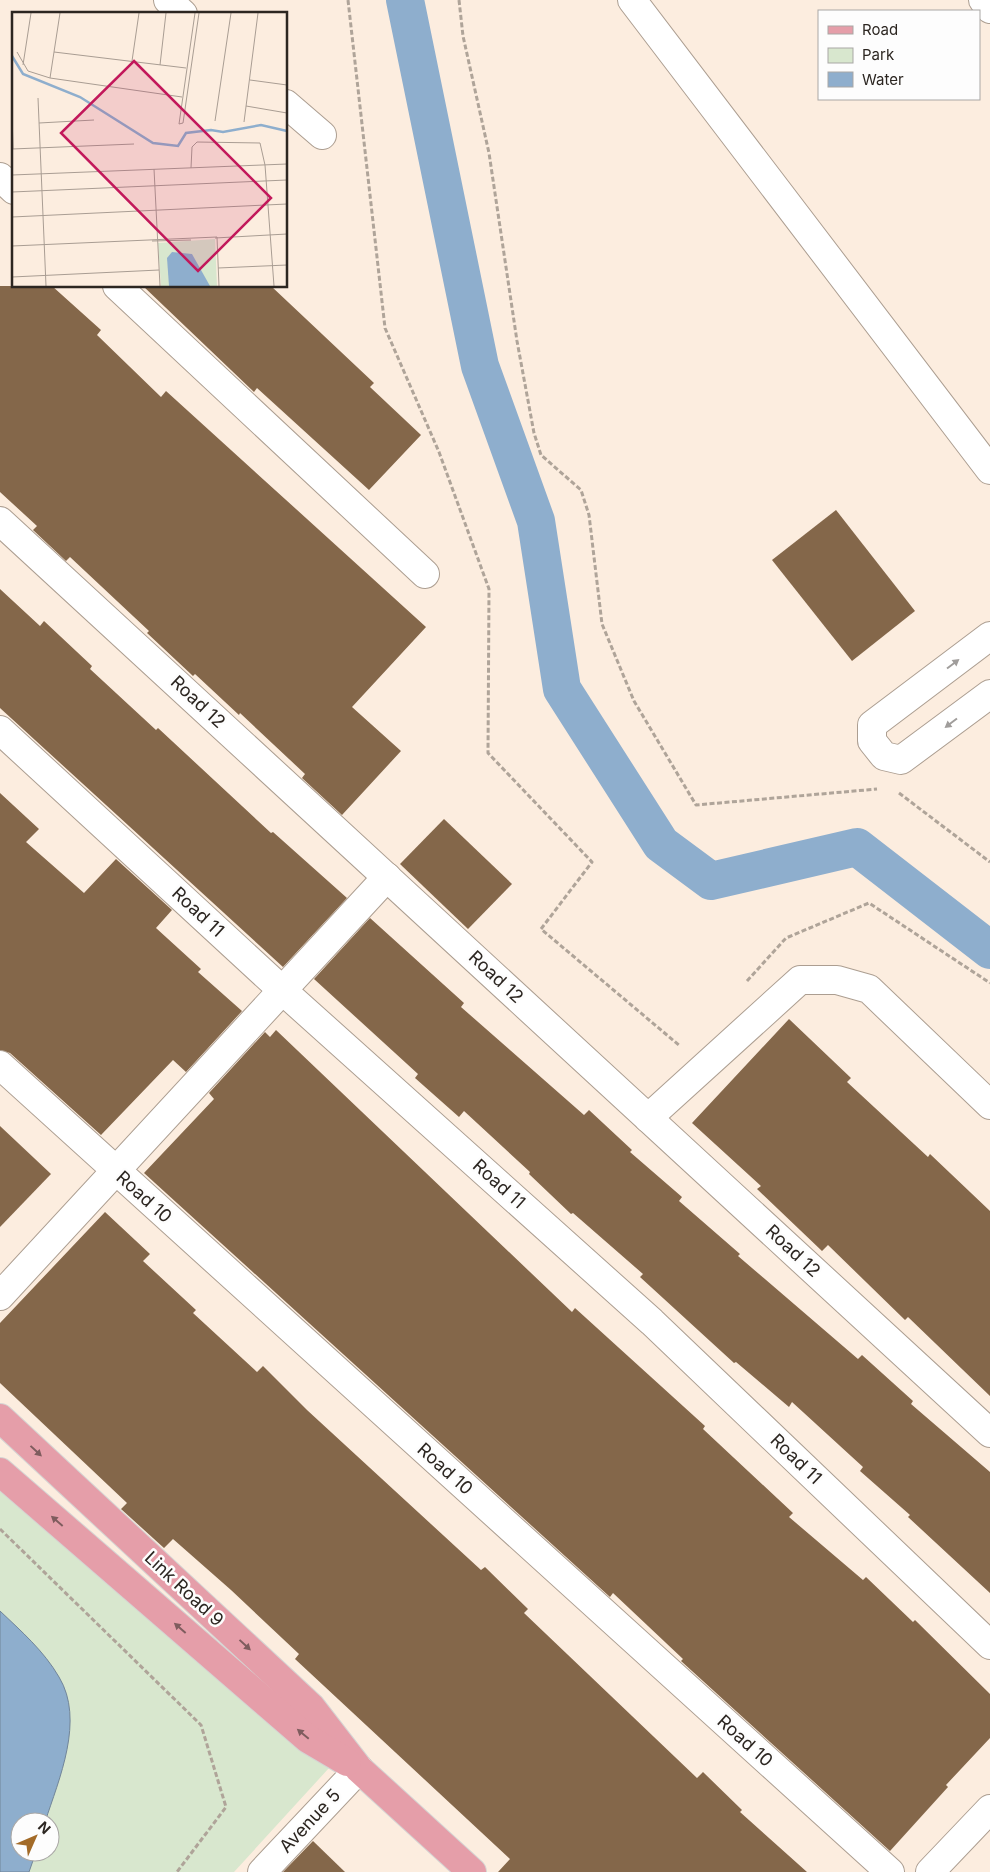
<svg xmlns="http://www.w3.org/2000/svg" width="990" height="1872" font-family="Inter,sans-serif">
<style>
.green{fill:#d8e7ce;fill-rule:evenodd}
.water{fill:#8eaecd;stroke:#718599}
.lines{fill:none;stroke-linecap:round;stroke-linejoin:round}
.canal{stroke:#8eaecd;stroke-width:38}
.building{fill:#84674a}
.minor-casing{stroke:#ac9e91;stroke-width:30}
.major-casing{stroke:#d5d4d3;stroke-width:30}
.path{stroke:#afa499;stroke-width:3;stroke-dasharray:5 2.5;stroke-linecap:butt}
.minor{stroke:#fff;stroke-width:28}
.major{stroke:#e59ea9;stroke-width:28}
.oneway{fill:#a09d9b}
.oneway2{fill:#7f5c5e}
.labels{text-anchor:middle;stroke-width:5;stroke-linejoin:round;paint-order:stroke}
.street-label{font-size:18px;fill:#2c2621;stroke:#fdfdfd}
.inset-river{fill:none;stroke:#8eaecd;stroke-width:2.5}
.inset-road{fill:none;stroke:#a99d93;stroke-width:1}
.view{fill:#c2185b;fill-opacity:0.15;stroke:#c2185b;stroke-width:2.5}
.inset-edge{fill:none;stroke:#2c2621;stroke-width:2.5}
</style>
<rect width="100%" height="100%" fill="#fceddf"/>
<path class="green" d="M0 1483 329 1768 234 1872H0ZM20 1822H50V1852H20Z"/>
<path class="water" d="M0 1611C21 1631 44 1651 59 1677 85 1720 59 1779 45 1822H20V1852H36L29 1872H0Z"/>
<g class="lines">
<path class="canal" d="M405 0 480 366 536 521 562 689 661 844 711 881 857 847 990 950"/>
</g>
<g class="building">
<path d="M0 286H52L101 330 97 335 161 397 166 391 426 627 352 707 401 751 342 815 302 778 305 774 240 713 239 715 195 674 193 676 147 633 149 631 70 557 66 561 33 530 37 526 0 492Z"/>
<path d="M143 286H271L374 383 370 387 421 435 369 490 257 388 254 392Z"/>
<path d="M836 510 915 611 852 661 772 560Z"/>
<path d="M0 589 40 626 44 621 92 666 90 669 156 730 158 728 271 833 273 832 347 898 283 967 0 708Z"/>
<path d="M0 793 39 829 26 842 84 893 116 859 172 910 156 928 201 969 198 972 242 1011 186 1072 173 1060 101 1135 10 1053 0 1050Z"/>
<path d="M444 819 512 884 468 929 400 864Z"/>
<path d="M370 918 464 1003 461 1007 584 1115 589 1110 632 1150 630 1152 682 1197 679 1201 740 1254 738 1256 858 1359 862 1355 913 1401 911 1404 990 1472V1593L908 1517 910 1515 860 1471 863 1467 792 1402 789 1407 736 1362 734 1363 640 1277 643 1274 573 1213 571 1214 529 1174 530 1172 464 1111 459 1117 415 1078 418 1074 314 979Z"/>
<path d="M789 1019 851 1078 847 1082 928 1157 930 1154 990 1211V1396L908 1317 905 1320 828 1245 822 1251 757 1189 761 1186 692 1123Z"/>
<path d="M276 1030 572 1312 575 1308 705 1426 703 1429 793 1513 789 1517 863 1580 866 1577 913 1622 915 1620 990 1694V1738L946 1785 948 1787 890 1851 681 1661 683 1659 613 1593 610 1597 144 1173 214 1099 209 1093 265 1032 270 1037Z"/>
<path d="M0 1126 51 1174 0 1227Z"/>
<path d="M105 1212 150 1254 143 1261 196 1310 193 1313 257 1372 263 1366 307 1410 481 1570 485 1567 528 1609 524 1613 697 1778 703 1772 742 1810 740 1812 807 1872H498L510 1859 295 1659 299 1654 231 1590 173 1539 164 1548 121 1509 127 1503 0 1383V1323Z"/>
<path d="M313 1841 345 1872H283Z"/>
</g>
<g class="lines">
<defs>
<g id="minor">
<path d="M168 0 183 14"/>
<path d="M632 0 990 470"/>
<path d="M983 0 990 9"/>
<path d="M286 104 322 135"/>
<path d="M0 177 14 190"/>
<path d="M117 286 425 574"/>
<path d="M0 521 990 1433"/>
<path d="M990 636 872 725V741L884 756 901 760 990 694"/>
<path d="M0 730 282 990 652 1322 990 1645"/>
<path d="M0 1065 890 1872"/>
<path d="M648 1118 800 980H837L869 989 990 1105"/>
<path d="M0 1296 387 877"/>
<path d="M262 1872 359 1769"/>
<path d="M930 1872 990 1809"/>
</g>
<g id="major">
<path d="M0 1418 311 1707 359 1769 472 1872"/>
<path d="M0 1472 308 1739 347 1762"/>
</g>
</defs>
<use href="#minor" class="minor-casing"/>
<use href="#major" class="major-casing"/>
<g class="path">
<path d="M348 0 385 328 439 452 489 589 488 753 592 862 541 929 680 1046"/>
<path d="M459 0 463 36 489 153 517 341 534 433 541 455 581 490 589 515 602 624 634 701 696 805 877 789"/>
<path d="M899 793 990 862"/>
<path d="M747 981 786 938 869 903 990 983"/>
<path d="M0 1529 201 1725 226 1807 177 1872"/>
</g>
<use href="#minor" class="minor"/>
<use href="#major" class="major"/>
</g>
<defs><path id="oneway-solid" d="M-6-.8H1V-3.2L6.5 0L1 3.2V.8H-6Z" transform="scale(1.25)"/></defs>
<g class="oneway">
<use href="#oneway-solid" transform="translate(953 664) rotate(-37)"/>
<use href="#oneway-solid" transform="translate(951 723) rotate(143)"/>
</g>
<g class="oneway2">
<use href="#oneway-solid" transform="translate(36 1451) rotate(43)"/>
<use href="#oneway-solid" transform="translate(57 1521) rotate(-139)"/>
<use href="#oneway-solid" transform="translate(180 1628) rotate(-139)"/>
<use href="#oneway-solid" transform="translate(245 1645) rotate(43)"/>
<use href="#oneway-solid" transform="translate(303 1734) rotate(-140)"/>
</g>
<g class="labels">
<g class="street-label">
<text transform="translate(198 702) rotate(43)" y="6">Road 12</text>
<text transform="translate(198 912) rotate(43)" y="6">Road 11</text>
<text transform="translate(496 977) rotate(43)" y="6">Road 12</text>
<text transform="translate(499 1184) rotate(42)" y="6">Road 11</text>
<text transform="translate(144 1197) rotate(42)" y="6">Road 10</text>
<text transform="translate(793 1251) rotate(43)" y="6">Road 12</text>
<text transform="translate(796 1459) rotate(44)" y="6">Road 11</text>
<text transform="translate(445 1469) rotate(42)" y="6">Road 10</text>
<text transform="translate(184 1589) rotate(43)" y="6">Link Road 9</text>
<text transform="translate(745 1741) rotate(42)" y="6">Road 10</text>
<text transform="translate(310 1821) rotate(-47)" y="6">Avenue 5</text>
</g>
</g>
<g transform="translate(12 12)">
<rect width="275" height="275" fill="#fceddf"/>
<path d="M203 227 205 274H149L146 231Z" fill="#d8e7ce"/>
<path d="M160 240 180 242 198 274H157L155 246Z" fill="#8eaecd"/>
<path class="inset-river" d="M0 44 11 62 68 85 141 131 166 134 174 121 199 118 211 120 249 113 275 119"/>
<path class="inset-road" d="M183 1 167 112 171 111 187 1M5 40 16 59 38 66 170 85M42 40 174 56M120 49 127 1M11 53 19 1M148 53 154 1M38 66 48 1M238 68 275 73M26 86 34 274M234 94 275 101M0 101 1 137M203 109 219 1M232 110 246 1M27 111 82 108M0 137 122 132M179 156 180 135 185 130 248 131 253 153 262 274M142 157 148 274M0 163 275 152M0 180 275 168M0 205 275 192M205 225 207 274M203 226 275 222M140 229 179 228M0 234 205 225M206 256 275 253M0 265 147 258"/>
<path class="view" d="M122 49 259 186 186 259 49 121Z"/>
<rect width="275" height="275" class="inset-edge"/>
</g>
<rect x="818" y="10" width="162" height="90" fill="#fdfdfd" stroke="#a9a7a5"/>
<rect x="828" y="26" width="25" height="8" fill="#e59ea9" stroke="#a9a7a5"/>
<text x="862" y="35" font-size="15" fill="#2c2621">Road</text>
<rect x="828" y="48" width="25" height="15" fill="#d8e7ce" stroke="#a9a7a5"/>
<text x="862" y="60" font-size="15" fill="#2c2621">Park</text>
<rect x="828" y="72" width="25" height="15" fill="#8eaecd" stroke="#a9a7a5"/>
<text x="862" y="85" font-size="15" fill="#2c2621">Water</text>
<g transform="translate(35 1837) rotate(45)"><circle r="24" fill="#fdfdfd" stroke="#a9a7a5"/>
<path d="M0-4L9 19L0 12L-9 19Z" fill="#a36b28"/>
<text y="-8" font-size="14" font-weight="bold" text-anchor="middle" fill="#2c2621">N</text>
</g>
</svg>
